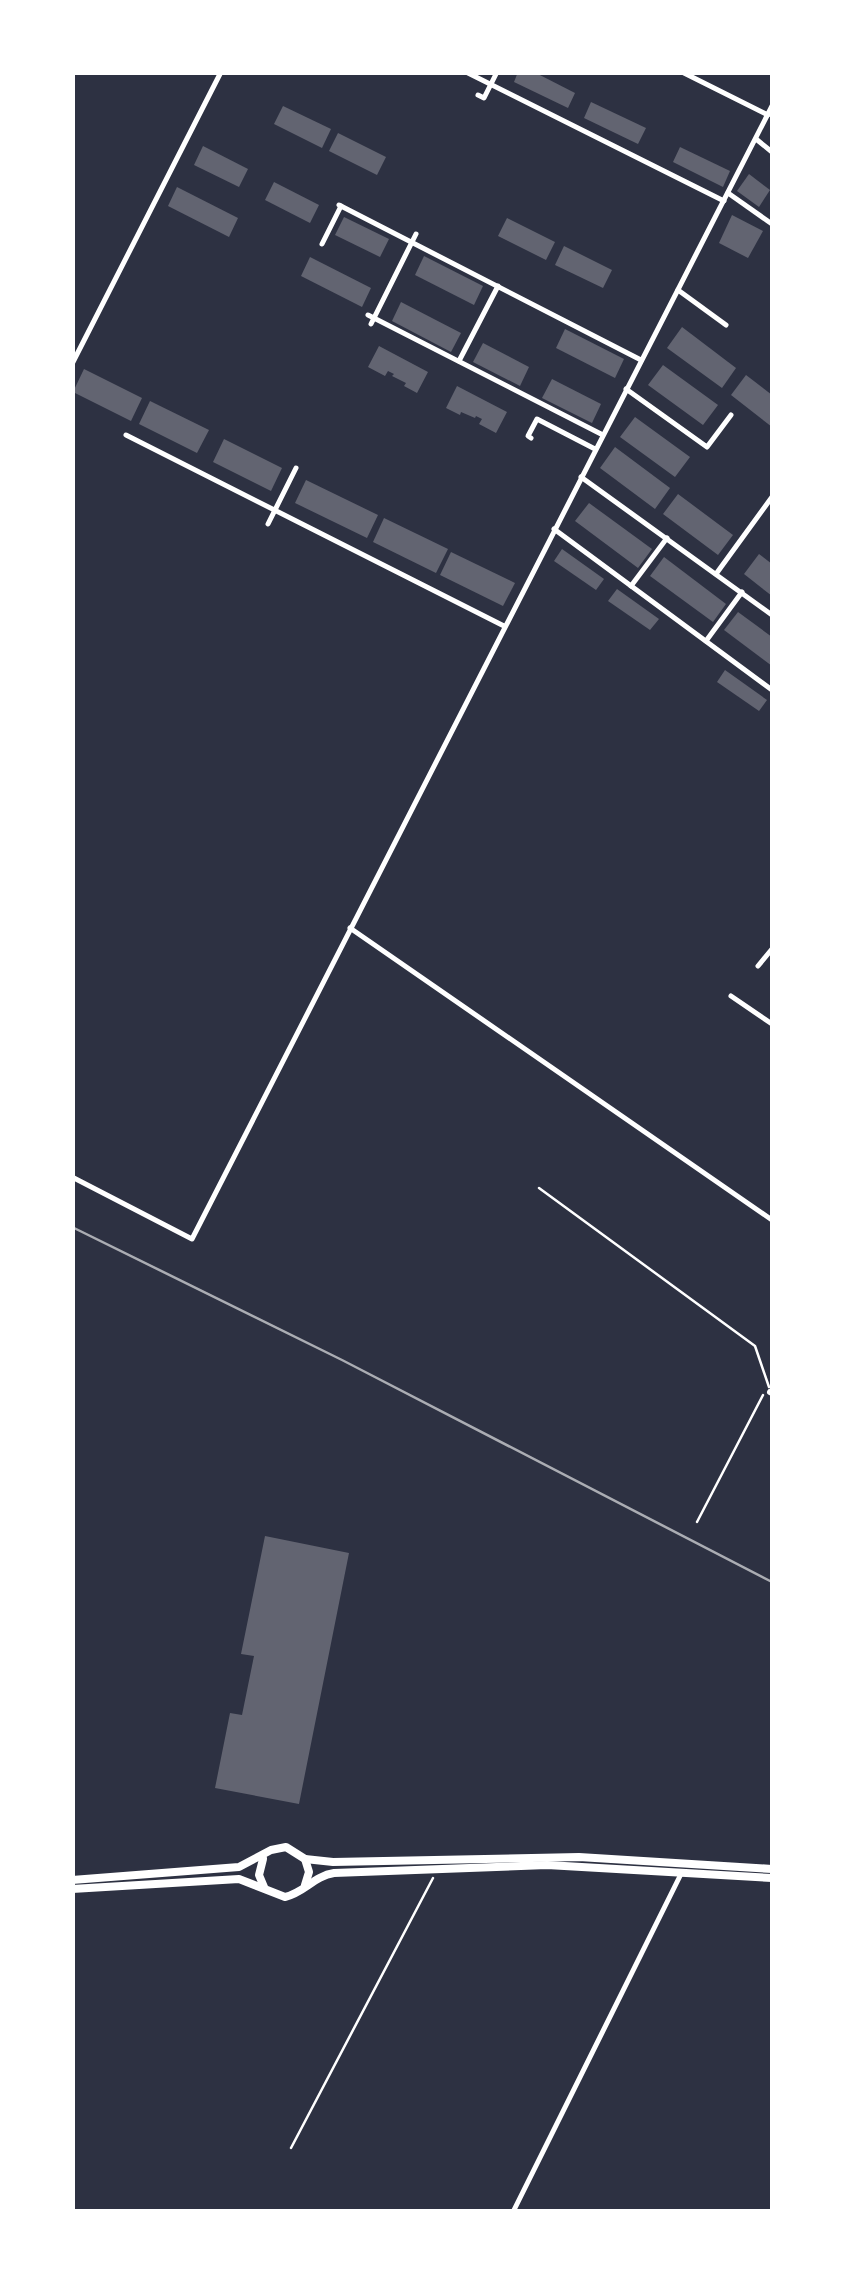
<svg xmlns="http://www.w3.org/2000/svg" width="845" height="2284" font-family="'Archivo Narrow',sans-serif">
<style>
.building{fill:#626471}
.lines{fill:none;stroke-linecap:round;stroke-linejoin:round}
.path{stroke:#fff;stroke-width:2.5}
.minor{stroke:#fff;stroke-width:5}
.tertiary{stroke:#fff;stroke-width:6}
.primary{stroke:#fff;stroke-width:8}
.rail{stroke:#abadb3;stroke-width:2.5}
</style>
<rect width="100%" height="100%" fill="#2d3142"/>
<g class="building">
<path d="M518 72H534L575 93 568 108 514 82Z"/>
<path d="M591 102 646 128 638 144 584 118Z"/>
<path d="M283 106 331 129 322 148 274 124Z"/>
<path d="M338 133 386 157 377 175 329 151Z"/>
<path d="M203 146 248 169 239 187 194 165Z"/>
<path d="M680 147 730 171 723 187 673 162Z"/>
<path d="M749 174 770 190 759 207 737 191Z"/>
<path d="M274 182 319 205 310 223 265 200Z"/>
<path d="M177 187 238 218 229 237 168 206Z"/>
<path d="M732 215 763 231 748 258 719 243Z"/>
<path d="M344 217 389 239 380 257 335 235Z"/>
<path d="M507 218 555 242 546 260 498 236Z"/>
<path d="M564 246 612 270 603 288 555 265Z"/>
<path d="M424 256 483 286 474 305 415 275Z"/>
<path d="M310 257 371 288 362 307 301 276Z"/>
<path d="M401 302 461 333 451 352 392 321Z"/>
<path d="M682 327 736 368 722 388 667 348Z"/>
<path d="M565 329 624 359 615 378 556 348Z"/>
<path d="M483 343 529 367 520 386 473 362Z"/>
<path d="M379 346 428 372 417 393 404 386 406 383 392 376 394 374 388 371 385 376 368 367Z"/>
<path d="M663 365 718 405 703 425 648 385Z"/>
<path d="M84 369 142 398 131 421 73 392Z"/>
<path d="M746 375 772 395V427L731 395Z"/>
<path d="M552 379 601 404 592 423 542 398Z"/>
<path d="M457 386 507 412 496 433 479 424 482 419 476 416 475 418 461 412 460 415 446 408Z"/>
<path d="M150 401 209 430 197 453 139 424Z"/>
<path d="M635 417 690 457 675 477 620 437Z"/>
<path d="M224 439 282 468 271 491 213 462Z"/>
<path d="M615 447 670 488 655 509 600 468Z"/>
<path d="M306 480 378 515 367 538 295 503Z"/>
<path d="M678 494 733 535 718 555 663 514Z"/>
<path d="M589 503 652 549 638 568 575 521Z"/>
<path d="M384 518 448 549 436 573 373 542Z"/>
<path d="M562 549 604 579 596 590 554 561Z"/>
<path d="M451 552 515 583 503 606 440 575Z"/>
<path d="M759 554 772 564V596L744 574Z"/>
<path d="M664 557 726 604 713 622 650 576Z"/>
<path d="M617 589 659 619 650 630 608 601Z"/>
<path d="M738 612 772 637V666L724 630Z"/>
<path d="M725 670 767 700 759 711 717 682Z"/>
<path d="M265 1536 349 1553 299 1804 215 1788 230 1713 242 1715 254 1656 241 1654Z"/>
</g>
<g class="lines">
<g class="path">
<path d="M539 1188 755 1346 769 1387"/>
<path d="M697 1522 763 1395"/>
<path d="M291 2148 433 1878"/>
</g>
<g class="minor">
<path d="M466 72 724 201"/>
<path d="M682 72 768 115"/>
<path d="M478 95 484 98 497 72"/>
<path d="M756 139 772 152"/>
<path d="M728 193 772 224"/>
<path d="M339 205 641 360"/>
<path d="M322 244 341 206"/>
<path d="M678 290 726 325"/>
<path d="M368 315 601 434"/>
<path d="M371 324 416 234"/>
<path d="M459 361 498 286"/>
<path d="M72 364 221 72"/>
<path d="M626 389 707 447 731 415"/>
<path d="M126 435 504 626"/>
<path d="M531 438 528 436 537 419 595 449"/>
<path d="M581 477 772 615"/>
<path d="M268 524 296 468"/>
<path d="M554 529 772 690"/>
<path d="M716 574 772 497"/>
<path d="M631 586 667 538"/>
<path d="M706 641 742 592"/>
<path d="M350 928 772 1220"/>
<path d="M758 966 772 949"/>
<path d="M731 996 772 1024"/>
<path d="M72 1177 192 1239 772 106"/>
<path d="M513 2212 681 1874"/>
</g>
<path class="tertiary" d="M770 1392 772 1393"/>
<g class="primary">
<path d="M263 1859 259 1875 264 1887"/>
<path d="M305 1859 333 1862 579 1857 772 1869"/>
<path d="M72 1880 239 1867 271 1850 286 1847 305 1859 309 1872 305 1885"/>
<path d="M72 1889 239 1879 285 1897C304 1893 314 1876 334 1873L547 1865 772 1878"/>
</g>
<path class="rail" d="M72 1227 342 1360 772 1582"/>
</g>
<rect width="845" height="2284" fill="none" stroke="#ffffff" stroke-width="150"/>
</svg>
